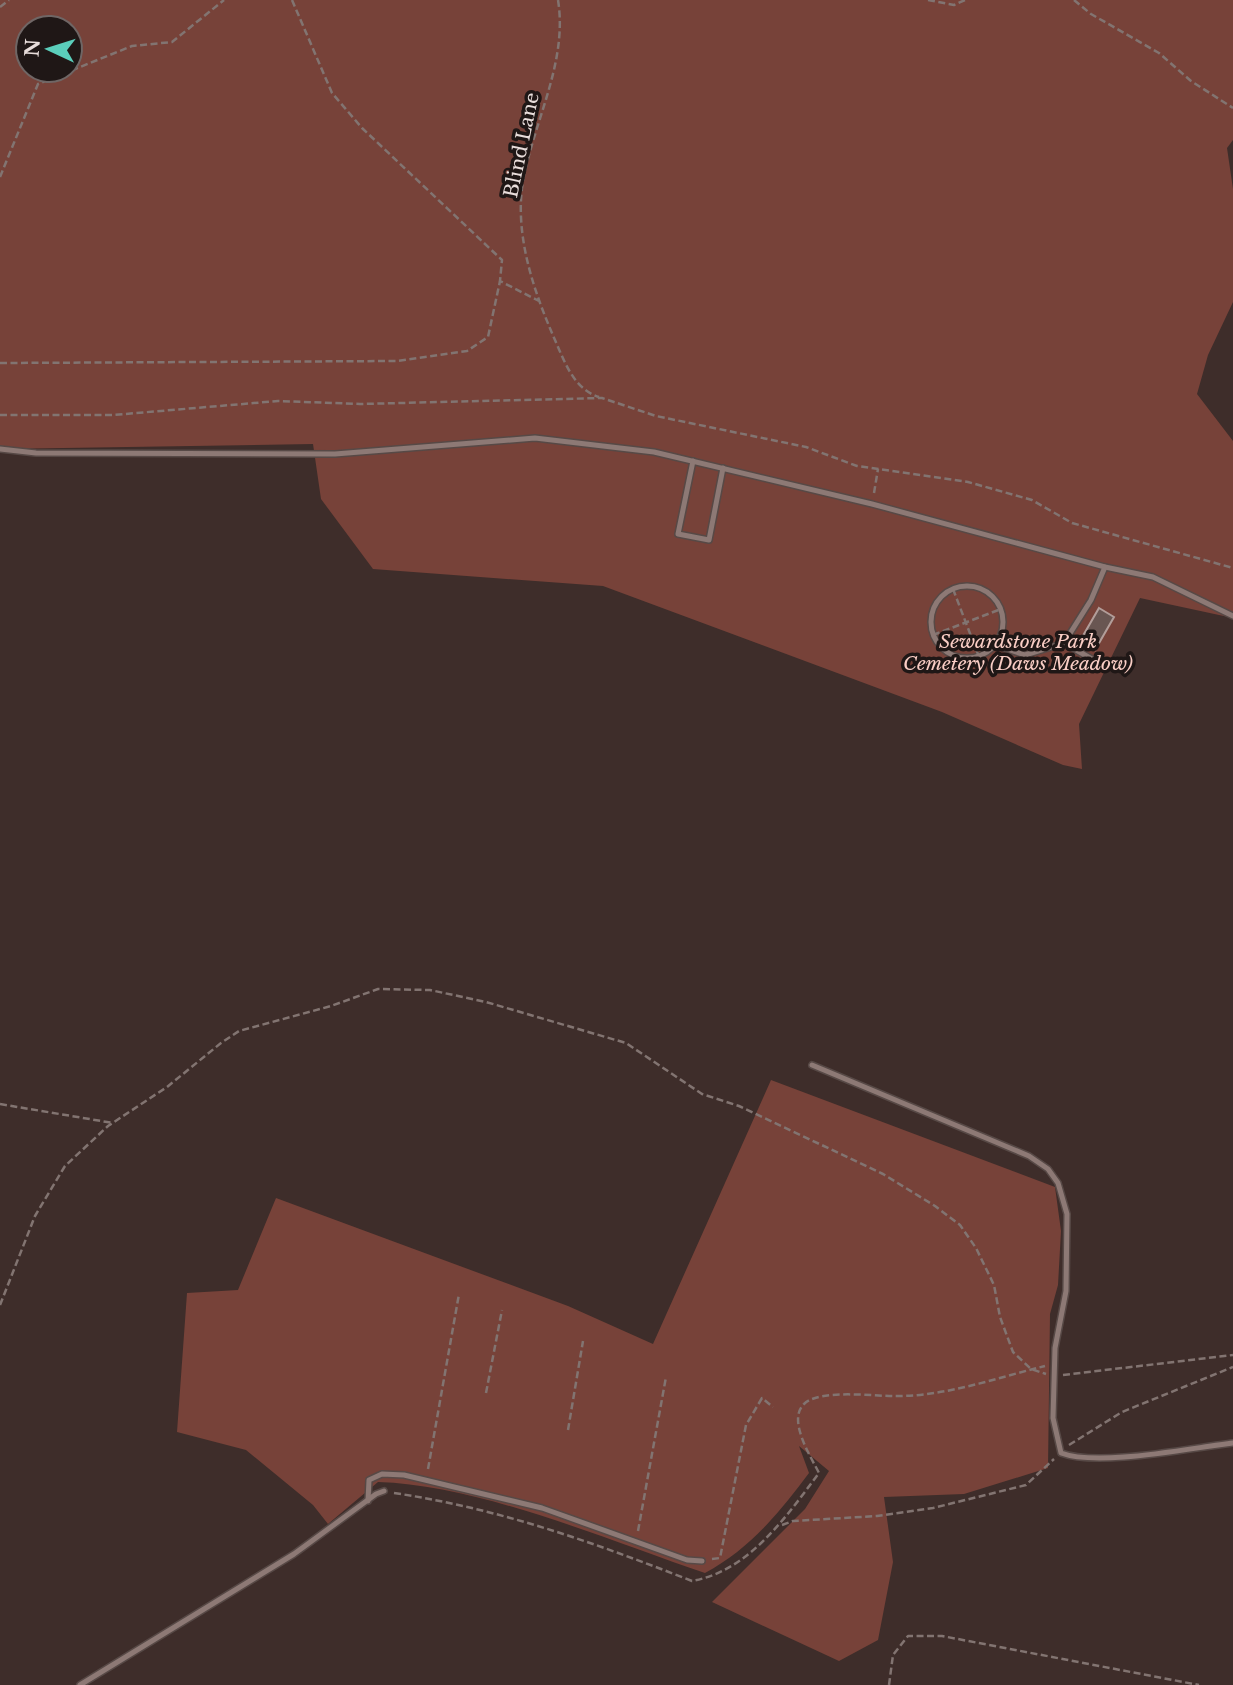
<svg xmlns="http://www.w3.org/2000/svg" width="1233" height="1685" font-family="'Libre Baskerville',serif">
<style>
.green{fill:#774239;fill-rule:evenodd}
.building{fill:#695652;stroke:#b29d99;stroke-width:2}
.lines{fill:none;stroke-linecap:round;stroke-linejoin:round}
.service-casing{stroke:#574946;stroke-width:8}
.path{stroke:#827471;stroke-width:2.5;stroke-dasharray:7 3.5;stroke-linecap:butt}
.service{stroke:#8d7975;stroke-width:5}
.labels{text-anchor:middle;stroke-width:7;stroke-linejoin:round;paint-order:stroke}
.street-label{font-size:19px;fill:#e8dddb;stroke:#1f1716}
.park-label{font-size:19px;font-style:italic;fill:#facec5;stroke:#1f1716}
</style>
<rect width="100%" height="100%" fill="#3e2d2a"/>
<g class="green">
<path d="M0 0H1233V140L1227 148 1233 189V302L1208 355 1197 394 1233 441V618L1140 598 1079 724 1082 769 1063 765 942 712 603 586 373 569 321 499 313 444 0 449ZM28 28H70V70H28Z"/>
<path d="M771 1080 1055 1187 1061 1231 1058 1285 1050 1314 1048 1468 964 1494 884 1497 893 1562 878 1640 839 1661 712 1602 805 1509 829 1471 799 1446 809 1473C779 1513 750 1549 705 1573 607 1540 480 1485 378 1482L328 1524 313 1505 246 1450 177 1432 187 1293 238 1290 276 1198 568 1306 653 1344Z"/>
</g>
<path class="building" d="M1099 608 1114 617 1095 650 1080 641Z"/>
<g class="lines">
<defs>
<g id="service">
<path d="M0 449 36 453 335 454 535 438 654 452 872 504 1105 567 1153 577 1233 616"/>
<path d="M693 461 678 534 709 540 723 468"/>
<circle cx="967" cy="622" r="36"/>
<path d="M1064 643 1097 662"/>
<path d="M995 645 1025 655 1064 643 1091 600 1105 567"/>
<path d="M812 1065 1029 1156 1048 1169 1058 1183 1067 1214 1066 1291 1055 1348 1053 1418 1061 1453C1098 1467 1190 1448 1233 1443"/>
<path d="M368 1501 369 1480 382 1474 404 1475 542 1508 687 1560 702 1561"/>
<path d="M80 1685 294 1554 376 1494 384 1491"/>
</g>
</defs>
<use href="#service" class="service-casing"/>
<g class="path">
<path d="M292 0 332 93 362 128 502 260 500 281 539 301"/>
<path d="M558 0C568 62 534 121 523 181 514 235 534 292 555 340 565 363 574 389 599 397"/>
<path d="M928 0 954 5 965 0"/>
<path d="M1074 0 1091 14 1159 53 1191 81 1233 108"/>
<path d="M0 7 9 0"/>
<path d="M0 177 38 84 132 46 172 42 224 0"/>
<path d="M0 363 398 361 467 351 488 337 500 281"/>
<path d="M0 415H113L278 401 360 404 602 398 656 416 806 447 857 466 968 482 1032 500 1072 523 1233 568"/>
<path d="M874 493 878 469"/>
<path d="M953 589 979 657"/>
<path d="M933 635 1001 609"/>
<path d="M0 1104 113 1123"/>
<path d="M0 1305 35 1216 65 1166 108 1126 167 1087 221 1043 239 1031 331 1006 378 989 430 990 486 1002 626 1043 702 1094 739 1106 883 1174 935 1206 960 1225 976 1248 994 1285 1000 1317 1013 1352 1031 1369 1046 1374"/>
<path d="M1063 1375 1233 1355"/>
<path d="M486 1393 502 1310"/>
<path d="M568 1430 583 1341"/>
<path d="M1069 1445 1122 1412 1233 1367"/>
<path d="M428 1469 459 1294"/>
<path d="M394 1493C501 1509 592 1542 692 1581 749 1571 786 1517 819 1473 811 1457 787 1420 804 1404 819 1389 872 1396 893 1396 944 1397 996 1378 1045 1366"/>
<path d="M782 1525 793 1521 877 1516 933 1508 1026 1485 1054 1459"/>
<path d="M638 1531 666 1377"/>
<path d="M712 1559 720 1558 746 1425 762 1398 773 1407"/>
<path d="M889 1685 893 1655 908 1636H942L1199 1685"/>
</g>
<use href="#service" class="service"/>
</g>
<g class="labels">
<g class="street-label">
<text transform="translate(521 145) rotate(-78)" y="7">Blind Lane</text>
</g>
<g class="park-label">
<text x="1018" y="648">Sewardstone Park<tspan x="1018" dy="22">Cemetery (Daws Meadow)</tspan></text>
</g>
</g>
<g transform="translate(49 49) rotate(274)"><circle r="33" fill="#1f1716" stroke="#6f6665" stroke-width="2"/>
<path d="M0-5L12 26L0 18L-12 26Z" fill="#5bcebb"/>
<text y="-10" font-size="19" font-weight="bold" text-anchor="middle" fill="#e8dddb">N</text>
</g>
</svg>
